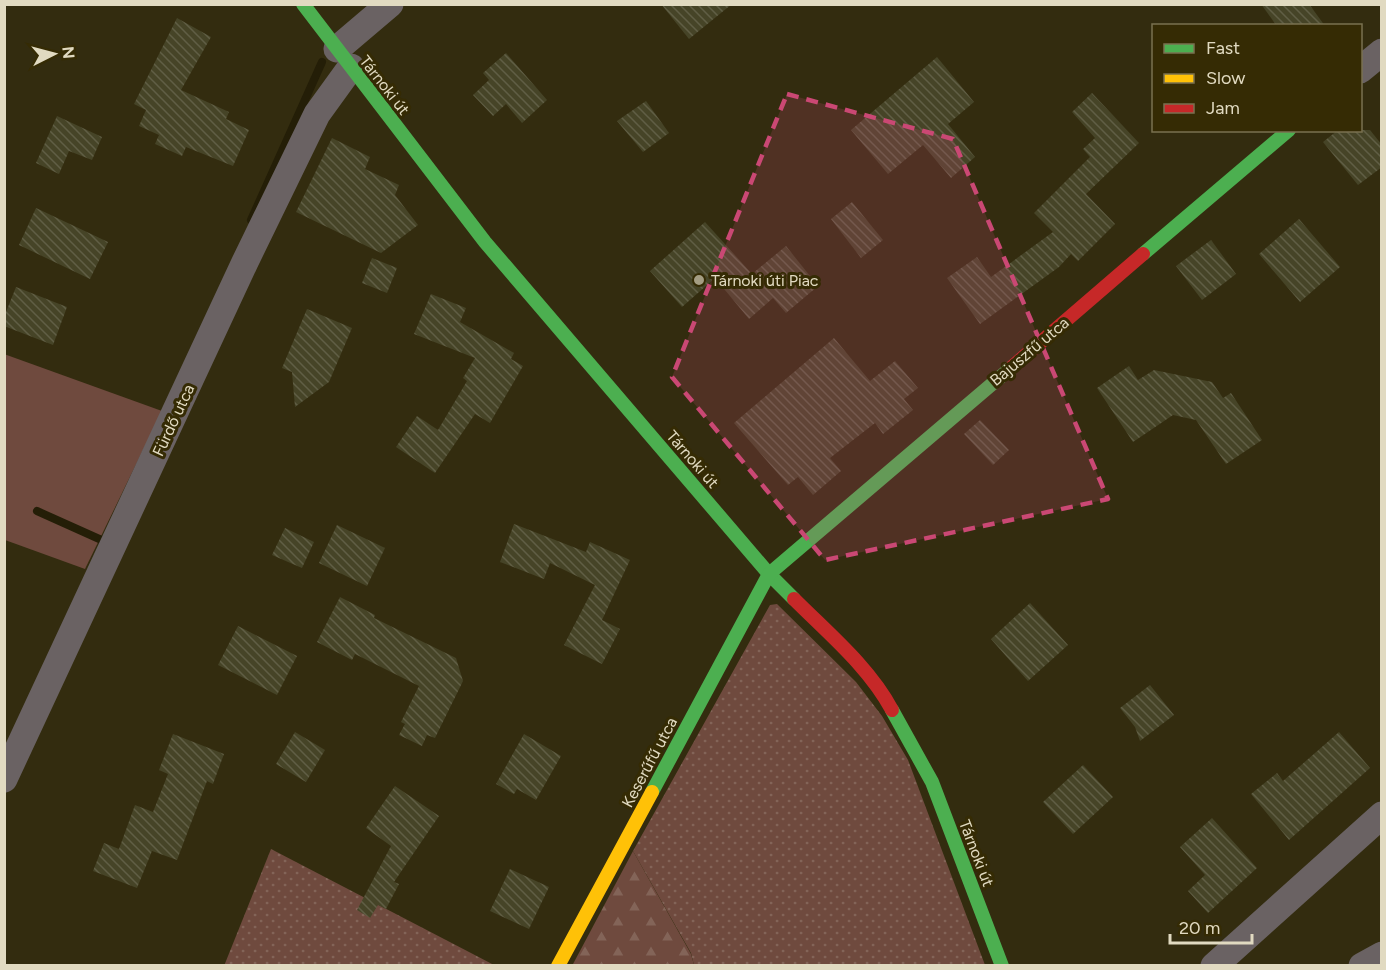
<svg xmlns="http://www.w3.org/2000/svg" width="1386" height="970" font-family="Figtree,sans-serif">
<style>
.grass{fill:url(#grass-dots)}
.forest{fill:url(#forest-firs)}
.park{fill:#6f4a3e}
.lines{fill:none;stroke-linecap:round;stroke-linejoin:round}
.stream{stroke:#241e07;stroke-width:8}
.building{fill:url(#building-back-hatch)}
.street{stroke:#6a6263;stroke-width:27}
.fast{stroke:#4caf50;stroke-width:14}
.slow{stroke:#ffc107;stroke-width:14}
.jam{stroke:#c62828;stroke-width:14}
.marked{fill:#ca4874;fill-opacity:0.2;stroke:#ca4874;stroke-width:4.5;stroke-dasharray:12 8;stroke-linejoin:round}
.poi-dot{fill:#a49d83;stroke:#352b04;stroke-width:2}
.labels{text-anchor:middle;stroke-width:6;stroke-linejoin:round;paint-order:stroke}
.street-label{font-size:16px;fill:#e1dac1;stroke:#352b04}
.poi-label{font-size:16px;fill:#e1dac1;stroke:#352b04;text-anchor:start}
</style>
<defs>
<pattern id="grass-dots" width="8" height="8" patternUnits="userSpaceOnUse" patternTransform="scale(1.5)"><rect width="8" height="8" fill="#6f4a3e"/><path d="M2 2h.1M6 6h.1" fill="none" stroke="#836458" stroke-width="1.8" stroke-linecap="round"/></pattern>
<pattern id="forest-firs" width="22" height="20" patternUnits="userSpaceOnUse" patternTransform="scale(1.5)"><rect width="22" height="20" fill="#6f4a3e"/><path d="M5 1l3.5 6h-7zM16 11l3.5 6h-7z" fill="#836458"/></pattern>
<pattern id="building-back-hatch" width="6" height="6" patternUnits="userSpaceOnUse" patternTransform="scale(1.5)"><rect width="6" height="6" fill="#464427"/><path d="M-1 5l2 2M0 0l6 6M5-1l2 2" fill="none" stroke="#605e45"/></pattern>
</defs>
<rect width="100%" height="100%" fill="#332c0f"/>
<g class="grass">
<path d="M777 604 856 682 882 716 908 760 985 965H694L691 953 633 851 770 605Z"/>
<path d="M271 849 494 965 224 966Z"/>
</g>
<path class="forest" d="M633 851 691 954 694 965 572 966Z"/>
<path class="park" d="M4 354 162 411 85 569 5 540Z"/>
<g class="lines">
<g class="stream">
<path d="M251 220 322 62"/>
<path d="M37 511 106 542"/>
</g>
</g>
<g class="building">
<path d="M661 4H732L689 39Z"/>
<path d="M1261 4H1309L1325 26H1277Z"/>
<path d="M177 18 211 37 181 90 229 112 226 119 249 130 233 166 186 147 182 156 155 144 159 135 139 126 146 110 134 104Z"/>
<path d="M506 53 547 100 522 123 506 104 493 116 473 95 489 80 483 73Z"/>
<path d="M937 57 974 102 948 124 975 157 951 178 923 145 888 174 851 130Z"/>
<path d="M1092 93 1139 143 1086 194 1115 224 1078 261 1071 254 1059 267 980 324 947 278 977 257 991 277 1053 232 1034 213 1090 157 1083 149 1095 138 1072 112Z"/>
<path d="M646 101 669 133 643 152 617 121Z"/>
<path d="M57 116 102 137 92 160 69 151 59 174 36 163Z"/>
<path d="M1338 130H1370L1382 145V167L1358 185 1323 142Z"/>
<path d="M332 138 370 157 365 169 399 185 395 195 418 225 381 253 296 212Z"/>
<path d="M852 202 883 240 861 258 831 219Z"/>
<path d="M36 208 108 242 90 279 19 245Z"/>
<path d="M1299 219 1340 267 1300 302 1259 254Z"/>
<path d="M705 222 752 274 786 246 818 286 786 313 773 298 749 319 715 278 682 307 650 271Z"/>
<path d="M1211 240 1236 274 1202 300 1176 266Z"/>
<path d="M372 258 397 268 387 293 362 283Z"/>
<path d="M16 287 67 307 53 345 4 326V317Z"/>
<path d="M431 294 466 308 460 322 514 353 511 359 523 366 490 423 475 414 435 473 396 447 417 416 438 430 467 381 463 378 475 358 414 334Z"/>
<path d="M307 309 352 328 329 382 295 407 292 372 282 368Z"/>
<path d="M834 338 870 381 895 361 918 388 904 399 913 410 883 434 875 423 830 458 841 471 813 495 798 477 788 485 734 423Z"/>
<path d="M1129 366 1138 380 1154 370 1212 382 1223 398 1231 393 1262 440 1226 464 1196 420 1173 415 1133 442 1097 388Z"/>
<path d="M980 420 1009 450 993 465 964 434Z"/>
<path d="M514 524 586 552 590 542 630 560 602 620 620 629 602 664 564 645 595 585 550 563 544 579 500 562Z"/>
<path d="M337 525 385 548 367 586 319 563Z"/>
<path d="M285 528 314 542 302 568 272 555Z"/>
<path d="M340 597 375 615 374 618 456 658 463 681 435 738 427 735 422 746 399 735 405 724 401 722 419 686 355 654 352 660 317 642Z"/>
<path d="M1030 603 1068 645 1028 681 991 639Z"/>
<path d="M238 626 297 656 277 695 218 665Z"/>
<path d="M1150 685 1174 715 1140 741 1135 727 1120 708Z"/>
<path d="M295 732 325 750 306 782 276 764Z"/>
<path d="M1339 732 1370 768 1289 840 1251 794 1277 773 1283 781Z"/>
<path d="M173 734 224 754 213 784 207 781 177 860 152 851 137 888 93 871 104 843 119 849 135 805 153 812 168 774 159 770Z"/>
<path d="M524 734 561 756 536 800 517 789 514 794 496 784Z"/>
<path d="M1083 765 1113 797 1073 834 1043 802Z"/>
<path d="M395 786 439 816 394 882 399 884 386 909 378 905 370 918 357 910 391 846 366 828Z"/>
<path d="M1212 818 1257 868 1208 913 1188 891 1205 875 1180 847Z"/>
<path d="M510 869 549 887 529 929 490 911Z"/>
</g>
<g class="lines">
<g class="street">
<path d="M337 49 390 4"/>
<path d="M1360 70 1382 52"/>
<path d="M4 779 245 262 317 114 351 67"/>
<path d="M1214 966 1382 815"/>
<path d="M1362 966 1382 955"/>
</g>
<g class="fast">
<path d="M303 4 485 242 769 574 794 599"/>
<path d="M1143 254 1289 130"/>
<path d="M892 710 932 782 1002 966"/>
<path d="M652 792 769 574 1012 367"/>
</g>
<path class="slow" d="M558 966 652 792"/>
<g class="jam">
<path d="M1012 367 1143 254"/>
<path d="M794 599C829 634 869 667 892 710"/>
</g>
</g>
<path class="marked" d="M787 94 953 139 1108 499 825 560 672 377Z"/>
<circle class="poi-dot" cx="699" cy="280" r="6"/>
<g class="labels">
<g class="street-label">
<text transform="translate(385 85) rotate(52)" y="6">Tárnoki út</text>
<text transform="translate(1029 351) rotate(-40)" y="6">Bajuszfű utca</text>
<text transform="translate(173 420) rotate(-65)" y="6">Fürdő utca</text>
<text transform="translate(693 459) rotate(49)" y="6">Tárnoki út</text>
<text transform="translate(649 762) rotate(-62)" y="6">Keserűfű utca</text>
<text transform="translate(977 853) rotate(69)" y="6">Tárnoki út</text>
</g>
<g class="poi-label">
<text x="711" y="286">Tárnoki úti Piac</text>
</g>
</g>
<rect width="1386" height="970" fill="none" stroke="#e1dac1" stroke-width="12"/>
<rect x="1152" y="24" width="210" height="108" fill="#352b04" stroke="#7a7150" stroke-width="1.5"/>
<rect x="1164" y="44" width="30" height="9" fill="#4caf50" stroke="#7a7150" stroke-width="1.5"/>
<text x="1206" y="54" font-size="18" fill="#e1dac1">Fast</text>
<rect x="1164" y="74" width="30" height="9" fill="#ffc107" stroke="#7a7150" stroke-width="1.5"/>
<text x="1206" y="84" font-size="18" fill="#e1dac1">Slow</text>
<rect x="1164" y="104" width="30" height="9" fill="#c62828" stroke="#7a7150" stroke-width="1.5"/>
<text x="1206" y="114" font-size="18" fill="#e1dac1">Jam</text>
<g transform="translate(54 54) rotate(84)" stroke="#352b04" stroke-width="4.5" paint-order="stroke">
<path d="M0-4.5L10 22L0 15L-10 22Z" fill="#e1dac1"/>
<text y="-9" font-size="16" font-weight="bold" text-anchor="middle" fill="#e1dac1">N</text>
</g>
<path d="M1170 934v9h82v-9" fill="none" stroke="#e1dac1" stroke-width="3"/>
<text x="1179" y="934" font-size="18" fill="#e1dac1" stroke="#352b04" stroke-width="4.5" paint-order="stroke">20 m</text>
</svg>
